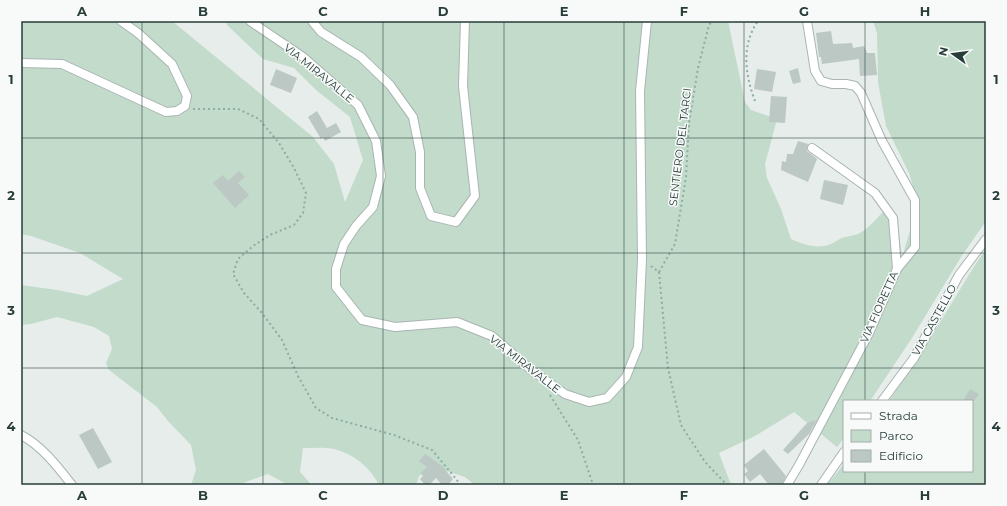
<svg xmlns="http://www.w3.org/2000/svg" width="1007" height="506" font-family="Montserrat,sans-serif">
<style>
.green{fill:#c2dbcb}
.building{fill:#bcc8c4}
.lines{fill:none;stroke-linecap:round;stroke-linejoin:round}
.street-casing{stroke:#a9b5b2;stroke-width:10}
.path{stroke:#8bada5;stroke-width:2;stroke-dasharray:2 3;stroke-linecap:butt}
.street{stroke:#fff;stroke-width:8}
.grid{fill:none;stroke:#273d39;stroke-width:1;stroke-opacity:0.55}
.labels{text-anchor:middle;stroke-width:3;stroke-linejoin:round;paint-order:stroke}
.street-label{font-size:11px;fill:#273d39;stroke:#f7faf9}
.neatline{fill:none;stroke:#273d39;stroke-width:1.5}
.grid-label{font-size:13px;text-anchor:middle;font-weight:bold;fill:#273d39}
</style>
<rect width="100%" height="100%" fill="#e6edeb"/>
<g class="green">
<path d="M21 21H172L313 137 334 164 345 202 363 160 350 117 316 90 294 68 263 59 227 25 226 21H728L745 102 751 110 771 117 776 123 765 164 767 178 781 209 791 239C802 244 816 249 828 245 833 244 837 240 842 238 848 236 855 236 860 233 869 228 876 219 883 212L897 215 902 258 918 203 909 173 886 126 878 82 877 33 873 21H986V221L961 257 912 338 870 401H844V438L837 447 794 412 755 436 719 453 731 485H475L465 477 437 468 419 476 416 485H379C370 467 354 454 334 449 325 447 313 448 303 448L300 472 310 483 309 485H288L268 474 237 485H191L196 470 191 445 168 421 157 407 109 370 106 363 112 349 109 336 94 327 57 317 31 324 21 325V285L57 290 87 296 123 279 80 253 31 236 21 234Z"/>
<path d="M986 249V485H827L844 464V471H972V401H889L925 347 975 265Z"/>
</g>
<g class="building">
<path d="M831 31 833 44 852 43 853 48 864 46 867 53H875L877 75 860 76 859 59 822 64 821 57H819L816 33Z"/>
<path d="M798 68 801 82 793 84 789 71Z"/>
<path d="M276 69 297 78 291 93 270 85Z"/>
<path d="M757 69 776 72 772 92 754 89Z"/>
<path d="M771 96 787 97 785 123 769 122Z"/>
<path d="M317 111 327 128 336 123 341 132 325 141 323 137 321 139 308 117Z"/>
<path d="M798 141 808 144 807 147V151L817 159 808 182 781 170 782 161 786 162 787 154H793Z"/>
<path d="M239 171 245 177 238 183 249 195 235 208 213 183 223 175 228 181Z"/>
<path d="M824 180 848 185 843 205 820 199Z"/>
<path d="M970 389 979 394 974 401H963Z"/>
<path d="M816 420 810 433 788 454 783 450 807 423Z"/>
<path d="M93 428 112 462 98 469 79 435Z"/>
<path d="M764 449 786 476 782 485H769L760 474 750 482 744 474 748 471 744 465Z"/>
<path d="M425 454 442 466 453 479 448 485H442L436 478 429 485H425L420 479 423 476 421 473 427 467 419 461Z"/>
</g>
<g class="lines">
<defs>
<g id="street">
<path d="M250 21 303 57 358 105 376 141 381 176 373 207 356 226 344 244 336 269V287L362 320 395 327 457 322 492 336 530 369 565 394 589 402 607 398 626 377 638 347 642 259 640 91 647 21"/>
<path d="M312 21 321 32 361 57 390 85 413 117 420 152V188L431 216 456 222 475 196 463 86 465 21"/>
<path d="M807 21 815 71 821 81 832 84H846L855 86 861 93 882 141 915 200V247L897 269"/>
<path d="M21 63 62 64 166 112 177 111 185 106 187 96 172 64 138 33 121 21"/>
<path d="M882 401 914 358 959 275 986 239"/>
<path d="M21 435C42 446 58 467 72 485"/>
<path d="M787 485 799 465 869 333 897 269 893 218 875 193 812 148"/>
<path d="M821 485 844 452"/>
</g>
</defs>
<use href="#street" class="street-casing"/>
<g class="path">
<path d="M755 101C745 75 741 45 758 21"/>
<path d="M193 109H238L259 119 279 143 294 168 306 193 303 213 294 225 270 235 253 246 238 259 233 274 244 293 262 313 282 340 298 376 316 408 332 418 394 435 432 450 457 480 459 485"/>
<path d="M651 266 659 272 668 368 681 425 705 462 727 485"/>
<path d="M659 272 675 244 686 177 689 123 698 68 709 25 712 21"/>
<path d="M550 395 578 440 593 485"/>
</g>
<use href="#street" class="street"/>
</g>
<path class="grid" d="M142 21V485M263 21V485M383 21V485M504 21V485M624 21V485M744 21V485M865 21V401M21 138H986M21 253H986M21 368H986M865 471V485"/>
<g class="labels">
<g class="street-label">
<text transform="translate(319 73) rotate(39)" y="4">VIA MIRAVALLE</text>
<text transform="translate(680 147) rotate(-83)" y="4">SENTIERO DEL TARCI</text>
<text transform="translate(879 307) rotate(-66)" y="4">VIA FIORETTA</text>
<text transform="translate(934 320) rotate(-61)" y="4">VIA CASTELLO</text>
<text transform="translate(525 364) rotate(38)" y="4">VIA MIRAVALLE</text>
</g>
</g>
<rect width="1007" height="506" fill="none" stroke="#f7faf9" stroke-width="44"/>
<rect x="843" y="400" width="130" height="72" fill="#f7faf9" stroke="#a4aeac"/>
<rect x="851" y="413" width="20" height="6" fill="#ffffff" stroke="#a4aeac"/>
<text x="879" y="420" font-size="12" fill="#273d39">Strada</text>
<rect x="851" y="430" width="20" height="12" fill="#c2dbcb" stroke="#a4aeac"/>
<text x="879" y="440" font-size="12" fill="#273d39">Parco</text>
<rect x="851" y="450" width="20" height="12" fill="#bcc8c4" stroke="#a4aeac"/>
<text x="879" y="460" font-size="12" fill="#273d39">Edificio</text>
<g transform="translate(953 54) rotate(284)" stroke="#f7faf9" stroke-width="3" paint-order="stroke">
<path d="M0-3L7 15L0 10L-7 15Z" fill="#273d39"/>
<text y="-6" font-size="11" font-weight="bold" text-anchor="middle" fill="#273d39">N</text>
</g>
<rect x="22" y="22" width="963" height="462" class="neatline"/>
<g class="grid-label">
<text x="82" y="16">A</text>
<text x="203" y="16">B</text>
<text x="323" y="16">C</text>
<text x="443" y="16">D</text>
<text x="564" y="16">E</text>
<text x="684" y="16">F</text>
<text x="804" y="16">G</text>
<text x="925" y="16">H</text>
<text x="11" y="84">1</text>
<text x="996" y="84">1</text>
<text x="11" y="200">2</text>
<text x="996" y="200">2</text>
<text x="11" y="315">3</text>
<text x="996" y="315">3</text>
<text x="11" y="431">4</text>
<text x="996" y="431">4</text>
<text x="82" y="500">A</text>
<text x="203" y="500">B</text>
<text x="323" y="500">C</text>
<text x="443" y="500">D</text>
<text x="564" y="500">E</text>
<text x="684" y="500">F</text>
<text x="804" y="500">G</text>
<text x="925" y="500">H</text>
</g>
</svg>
